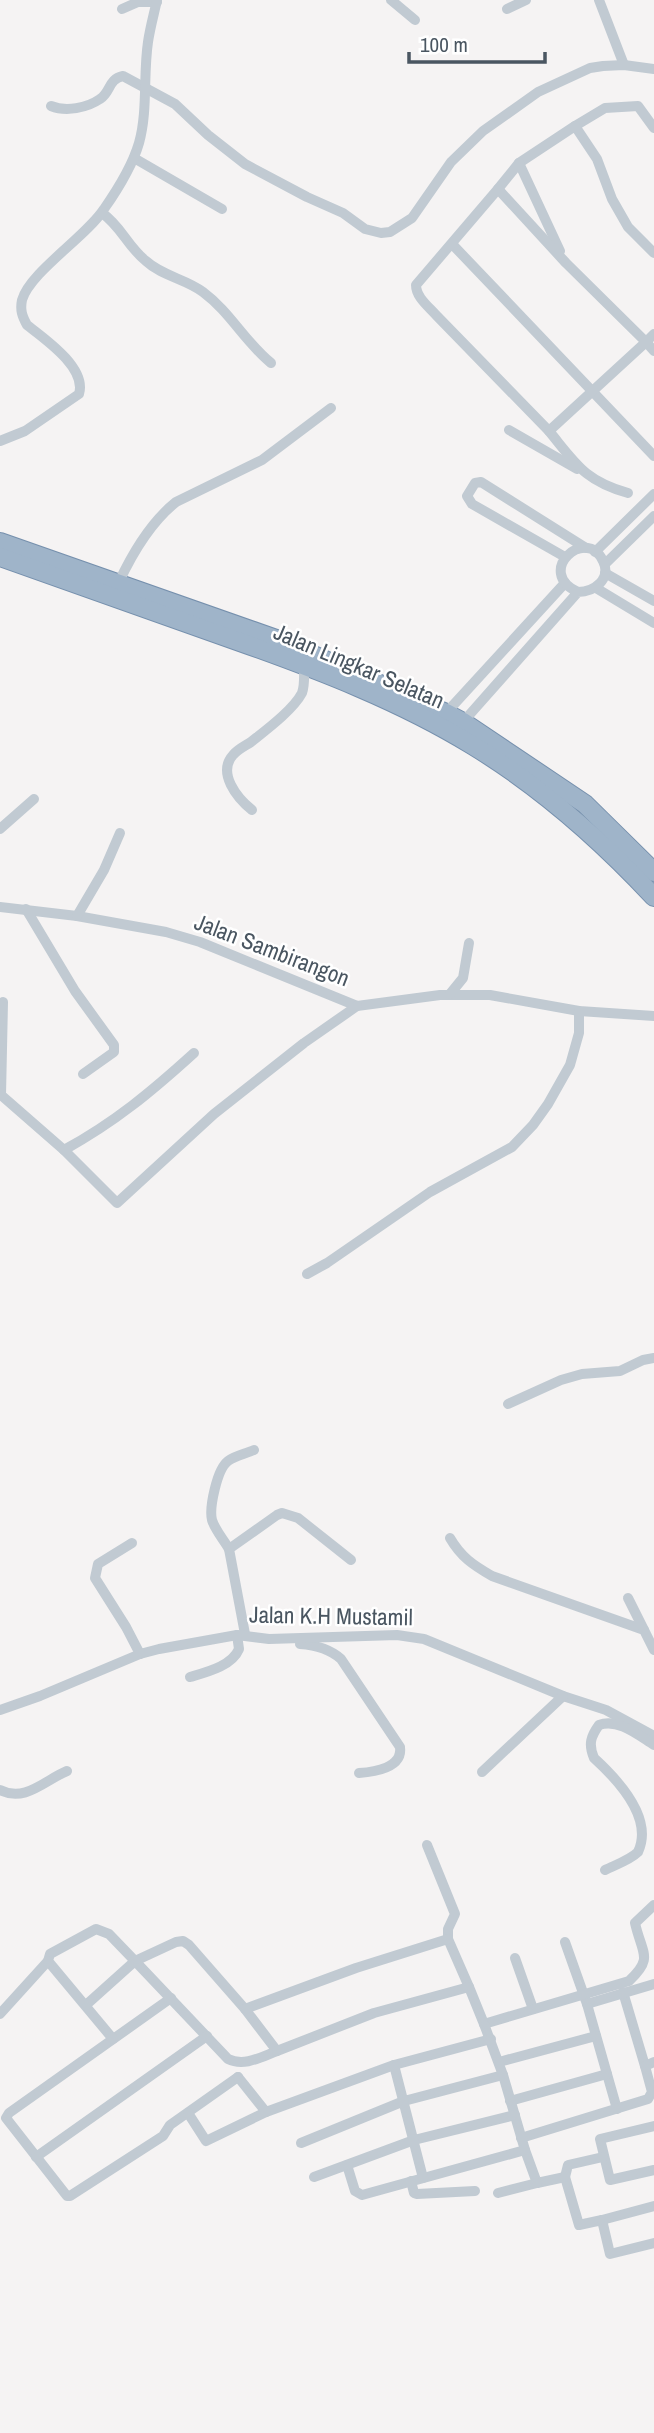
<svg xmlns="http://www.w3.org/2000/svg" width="654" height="2433" font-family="'Archivo Narrow',sans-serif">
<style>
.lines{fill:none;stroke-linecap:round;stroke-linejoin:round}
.trunk-casing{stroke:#7690ad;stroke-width:20}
.minor{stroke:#c1cad2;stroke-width:10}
.trunk{stroke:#9fb4c9;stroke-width:18}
.labels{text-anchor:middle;stroke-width:5;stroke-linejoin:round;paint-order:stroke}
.street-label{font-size:23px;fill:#4a5661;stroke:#fff}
</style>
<rect width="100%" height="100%" fill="#f5f3f3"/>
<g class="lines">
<defs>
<g id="trunk">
<path d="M0 542 279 640 446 713 463 722 585 804 654 872"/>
<path d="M0 557C80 585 160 613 240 642 319 670 400 701 472 745 541 787 600 839 654 897"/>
</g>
</defs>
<use href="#trunk" class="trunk-casing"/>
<g class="minor">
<path d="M391 0 415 20"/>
<path d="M599 0 624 65"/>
<path d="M122 9 138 2H157"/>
<path d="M507 9 526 0"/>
<path d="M51 106C66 112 87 108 100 99 111 92 108 79 123 76L175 104 208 135 245 164 307 197 343 213 365 229 381 233 390 232 412 218 451 162 483 131 538 92 590 68 603 66 624 65 654 69"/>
<path d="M575 126 605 108 638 106 654 128"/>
<path d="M134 158 222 209"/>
<path d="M519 163 575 126 597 159 612 199 628 227 654 253"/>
<path d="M498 189 519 163 560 251"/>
<path d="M102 213C121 226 128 247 146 261 162 276 186 279 203 292 230 312 245 342 271 363"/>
<path d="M452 244 654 456"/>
<path d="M654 334 646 342 549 431 436 315C428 306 416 297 416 285L498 189 566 263 646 342 654 351"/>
<path d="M509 430 577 469"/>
<path d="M549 431C576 464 585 481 628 493"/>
<path d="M0 441 25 431 79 394C87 368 45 339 27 325 22 316 20 310 22 300 30 272 87 236 104 209 118 189 132 167 139 143 148 111 143 75 148 42 150 28 154 14 157 0"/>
<path d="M595 552 654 494"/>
<path d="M565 557 472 504 467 496 475 483 481 482 586 548"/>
<path d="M605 564 654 516"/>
<path d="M605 573 654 601"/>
<path d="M119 582C133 552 151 522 176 502L262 460 331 408"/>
<path d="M596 588 654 623"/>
<path d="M446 713 565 583"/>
<path d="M463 722 578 592C594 592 612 579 603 561 586 525 534 572 578 592"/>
<path d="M252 810C237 798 217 773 233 755 238 749 245 746 251 742 266 730 293 710 302 693 305 685 304 674 304 666"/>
<path d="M0 829 34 799"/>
<path d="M0 907 77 916 166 932 200 942 357 1006 440 995H490L579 1011 654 1016"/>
<path d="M26 909 75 991 114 1045V1052L83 1074"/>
<path d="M77 916 104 870 120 833"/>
<path d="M450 994 463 978 469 943"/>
<path d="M3 1002 1 1095 64 1150 117 1203 214 1114 304 1043 357 1006"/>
<path d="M64 1150C115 1122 151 1092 194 1053"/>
<path d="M307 1274 327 1263 430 1192 512 1147 533 1125 548 1104 570 1065 579 1033V1011"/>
<path d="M508 1404 561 1380 582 1374 620 1371 643 1360 654 1358"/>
<path d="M450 1538C461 1557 473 1565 492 1576L644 1630 654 1650"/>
<path d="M132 1543 98 1564 95 1578 126 1627 140 1654"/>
<path d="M229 1549C224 1540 215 1530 212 1520 209 1508 217 1469 228 1461 235 1456 245 1454 254 1450"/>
<path d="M628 1598 644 1630"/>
<path d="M245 1634 229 1549 277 1515 282 1513 298 1518 351 1560"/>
<path d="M300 1644C314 1645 330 1649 341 1659L400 1747C403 1768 374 1772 359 1773"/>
<path d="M190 1677C207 1672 232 1666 239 1649L237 1635"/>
<path d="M0 1710 40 1696 140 1654 159 1649 237 1635 269 1639 397 1635 424 1639 563 1696 606 1710 654 1736"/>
<path d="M482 1772 563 1696"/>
<path d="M0 1790C25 1803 45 1780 67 1771"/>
<path d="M427 1845 455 1914 448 1929V1939L469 1987"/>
<path d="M605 1870C615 1865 630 1860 638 1852 654 1818 617 1779 594 1758 588 1744 591 1736 599 1725 618 1718 638 1735 654 1745"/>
<path d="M565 1942 587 2004 617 2109"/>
<path d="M515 1958 533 2009"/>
<path d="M623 1992 645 2066"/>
<path d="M171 1998 9 2113 6 2118 67 2196H70L163 2136 170 2125 238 2077"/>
<path d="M587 2004 654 1984"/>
<path d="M86 2005 135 1961 228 2059C244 2067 261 2057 277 2051L245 2009 189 1945 183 1941 176 1942 135 1961 109 1934 96 1929 50 1954 48 1961 113 2039"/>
<path d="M245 2009 356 1968 448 1939"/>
<path d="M0 2014 48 1961"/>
<path d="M277 2051 374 2013 469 1987 484 2024 629 1981C654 1958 642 1954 635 1923L654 1905"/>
<path d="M499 2062 596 2036"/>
<path d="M510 2101 607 2074"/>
<path d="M266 2112 394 2065"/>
<path d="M188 2113 206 2141 266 2112 238 2077"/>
<path d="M654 2126 600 2139 610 2180 654 2170"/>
<path d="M521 2138 648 2099 652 2092 645 2066 654 2062"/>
<path d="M301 2143 404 2101 503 2075"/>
<path d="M525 2150 537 2183 565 2177 579 2225 602 2220 610 2254 654 2243"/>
<path d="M36 2157 207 2036"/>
<path d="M347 2165 355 2191 362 2195 525 2150 503 2075 484 2024"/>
<path d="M314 2177 414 2140 515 2115"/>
<path d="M565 2177 568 2165 603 2157"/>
<path d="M423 2178 394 2065 491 2039"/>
<path d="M411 2181 414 2193 417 2194 475 2191"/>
<path d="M498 2193 537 2183"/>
<path d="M602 2220 654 2206"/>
</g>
<use href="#trunk" class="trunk"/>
</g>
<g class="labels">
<g class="street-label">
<text transform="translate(359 666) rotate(23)" y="8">Jalan Lingkar Selatan</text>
<text transform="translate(272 950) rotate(21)" y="8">Jalan Sambirangon</text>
<text transform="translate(331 1616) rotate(1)" y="8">Jalan K.H Mustamil</text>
</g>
</g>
<path d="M409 52v10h136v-10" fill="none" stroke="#4a5661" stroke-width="3.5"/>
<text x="420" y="52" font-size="21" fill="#4a5661" stroke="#ffffff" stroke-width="5" paint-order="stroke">100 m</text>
</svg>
